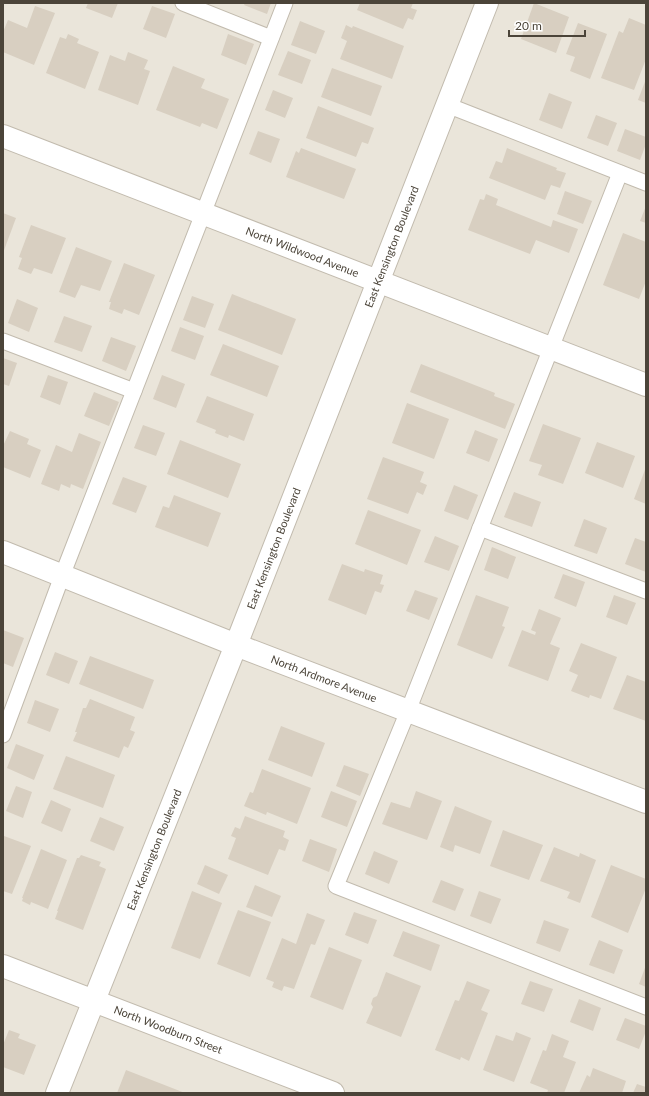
<svg xmlns="http://www.w3.org/2000/svg" width="649" height="1096" font-family="Lato,sans-serif">
<style>
.residential{fill:#eae5da}
.building{fill:#d8cfc1}
.lines{fill:none;stroke-linecap:round;stroke-linejoin:round}
.service-casing{stroke:#c2bbae;stroke-width:17}
.minor-casing{stroke:#c2bbae;stroke-width:24}
.service{stroke:#fff;stroke-width:15}
.minor{stroke:#fff;stroke-width:22}
.labels{text-anchor:middle;stroke-width:4;stroke-linejoin:round;paint-order:stroke}
.street-label{font-size:11px;fill:#4b4439;stroke:#fff}
</style>
<rect width="100%" height="100%" fill="#f6f3ec"/>
<rect class="residential" x="3" y="3" width="643" height="1090"/>
<g class="building">
<path d="M88 3H118L112 18 86 8Z"/>
<path d="M245 3H271L267 14 244 5Z"/>
<path d="M360 3H413L411 8 417 10 413 20 408 18 403 29 357 10Z"/>
<path d="M534 3 569 17 556 53 521 39Z"/>
<path d="M35 6 55 13 34 65 3 52V32L8 20 27 28Z"/>
<path d="M152 6 175 14 166 38 143 29Z"/>
<path d="M629 18 646 25V59L634 90 601 78 619 31 623 33Z"/>
<path d="M300 21 325 31 316 54 291 45Z"/>
<path d="M578 23 607 34 590 79 570 71 575 57 566 54Z"/>
<path d="M346 25 352 28 353 26 404 46 392 79 340 59 347 41 341 38Z"/>
<path d="M68 34 79 39 77 43 99 52 85 89 46 73 60 37 66 39Z"/>
<path d="M228 34 254 44 246 65 221 55Z"/>
<path d="M288 51 311 60 302 84 278 75Z"/>
<path d="M128 52 148 60 144 69 150 71 138 105 98 90 110 55 125 61Z"/>
<path d="M173 66 205 79 201 88 229 99 217 129 202 123 200 127 156 110Z"/>
<path d="M332 68 382 86 371 116 321 97Z"/>
<path d="M646 79V103L638 100Z"/>
<path d="M273 90 293 98 285 118 265 110Z"/>
<path d="M549 93 572 102 562 129 539 120Z"/>
<path d="M318 106 374 128 368 144 362 142 356 157 306 138Z"/>
<path d="M596 115 617 123 608 146 587 138Z"/>
<path d="M625 129 646 137V144L640 160 617 151Z"/>
<path d="M258 131 280 139 271 163 249 154Z"/>
<path d="M301 148 356 169 344 199 286 177 296 151 299 153Z"/>
<path d="M507 148 557 168 556 170 566 173 560 188 551 185 545 200 489 178 496 161 502 163Z"/>
<path d="M565 191 592 201 583 224 557 214Z"/>
<path d="M486 194 498 199 496 205 551 227 553 220 578 229 569 253 536 240 530 254 468 230 480 199 484 200Z"/>
<path d="M646 206V223L640 221Z"/>
<path d="M3 213 16 218 3 253Z"/>
<path d="M31 225 66 238 52 274 34 268 31 274 18 269 22 258 19 257Z"/>
<path d="M623 233 646 242V281L639 299 603 285Z"/>
<path d="M76 247 112 261 100 291 81 285 75 298 59 292Z"/>
<path d="M124 263 155 275 139 315 124 309 122 314 109 309 111 302H109Z"/>
<path d="M232 294 296 319 282 355 218 330Z"/>
<path d="M192 296 214 304 205 328 183 320Z"/>
<path d="M17 299 38 308 29 332 8 323Z"/>
<path d="M64 316 92 326 82 352 54 342Z"/>
<path d="M180 327 204 336 195 360 171 351Z"/>
<path d="M111 337 136 346 126 371 102 361Z"/>
<path d="M223 344 279 366 267 397 210 375Z"/>
<path d="M3 358 17 363 9 386 3 384Z"/>
<path d="M421 364 495 393 494 396 515 404 505 429 410 392Z"/>
<path d="M48 375 68 382 60 405 40 397Z"/>
<path d="M162 375 185 384 176 408 153 399Z"/>
<path d="M94 392 119 402 109 426 84 416Z"/>
<path d="M207 396 254 414 244 441 229 435 228 438 215 433 216 430 196 422Z"/>
<path d="M407 403 449 419 434 459 392 443Z"/>
<path d="M543 424 581 438 563 484 538 475 542 465 529 461Z"/>
<path d="M143 425 165 433 156 456 134 448Z"/>
<path d="M475 430 498 439 489 462 466 453Z"/>
<path d="M10 431 29 439 27 444 41 450 30 478 3 467V446Z"/>
<path d="M79 433 101 442 83 489 71 484 70 488 61 484 59 491 41 484 56 445 72 452Z"/>
<path d="M180 440 241 464 228 498 167 474Z"/>
<path d="M597 442 635 456 623 488 585 473Z"/>
<path d="M383 457 424 472 420 482 427 485 423 495 417 492 408 514 367 499Z"/>
<path d="M646 467V504L634 499Z"/>
<path d="M123 477 147 486 136 513 112 504Z"/>
<path d="M454 485 478 495 468 520 444 511Z"/>
<path d="M514 492 541 502 532 527 504 517Z"/>
<path d="M174 495 221 513 208 547 155 527 163 506 169 508Z"/>
<path d="M368 510 421 530 407 565 355 544Z"/>
<path d="M584 519 607 528 597 554 574 546Z"/>
<path d="M435 536 459 546 449 571 424 562Z"/>
<path d="M635 538 646 542V572L625 564Z"/>
<path d="M492 547 516 557 508 579 484 570Z"/>
<path d="M342 564 364 572 365 569 383 575 380 584 384 585 381 593 375 591 366 615 328 600Z"/>
<path d="M563 574 585 582 576 607 554 598Z"/>
<path d="M415 590 438 598 429 620 406 611Z"/>
<path d="M476 595 509 607 502 626 505 627 492 659 457 645Z"/>
<path d="M614 595 636 603 627 625 606 617Z"/>
<path d="M539 609 561 618 550 644 560 648 548 681 508 666 522 630 535 635 536 632 531 630Z"/>
<path d="M3 630 24 638 13 667 3 663Z"/>
<path d="M581 643 617 657 601 699 590 695 589 698 571 691 578 675 569 671Z"/>
<path d="M55 652 78 661 69 684 46 675Z"/>
<path d="M90 656 154 680 143 709 79 684Z"/>
<path d="M627 675 646 682V721L613 709Z"/>
<path d="M90 699 135 717 130 730 135 732 128 748 124 746 119 758 73 741 77 732H75L83 708H86Z"/>
<path d="M35 700 59 709 50 732 27 723Z"/>
<path d="M281 726 325 743 312 777 268 760Z"/>
<path d="M16 744 44 755 34 780 7 768Z"/>
<path d="M66 756 115 775 103 808 53 789Z"/>
<path d="M344 765 369 774 360 796 336 786Z"/>
<path d="M262 769 311 788 297 824 267 812 266 815 244 806 250 792 253 793Z"/>
<path d="M16 786 32 792 23 818 6 811Z"/>
<path d="M331 791 357 801 347 827 321 817Z"/>
<path d="M416 791 442 801 427 840 382 824 391 802 410 808Z"/>
<path d="M51 800 71 809 62 832 41 823Z"/>
<path d="M455 806 492 821 480 854 455 845 453 852 440 847Z"/>
<path d="M245 816 285 831 283 837 289 840 285 851 279 849 268 875 228 859 236 838 231 836 235 827 240 829Z"/>
<path d="M100 817 124 827 114 851 90 841Z"/>
<path d="M503 830 543 845 529 880 490 866Z"/>
<path d="M4 836 31 846 12 894 3 891Z"/>
<path d="M310 839 337 849 329 872 302 861Z"/>
<path d="M554 847 579 857 580 853 596 860 580 903 567 898 570 892 540 881Z"/>
<path d="M41 849 67 860 48 909 31 902 30 905 22 901 23 898H22Z"/>
<path d="M374 851 398 861 389 884 365 874Z"/>
<path d="M81 855 101 862 99 866 106 869 83 930 55 919 58 911H57L77 858H79Z"/>
<path d="M205 865 228 875 219 894 197 884Z"/>
<path d="M611 865 646 879V888L628 933 591 917Z"/>
<path d="M441 880 464 889 455 911 432 902Z"/>
<path d="M255 885 281 896 272 917 246 907Z"/>
<path d="M192 891 222 903 200 959 171 948Z"/>
<path d="M479 891 501 899 491 924 470 916Z"/>
<path d="M238 910 271 922 250 977 217 964Z"/>
<path d="M354 912 377 920 368 944 345 935Z"/>
<path d="M307 913 325 920 315 945 311 944 294 989 284 986 282 991 272 987 274 982 266 979 282 938 296 944Z"/>
<path d="M544 920 569 929 560 952 536 943Z"/>
<path d="M403 931 440 945 431 971 393 956Z"/>
<path d="M599 940 623 950 614 974 589 965Z"/>
<path d="M329 947 362 960 343 1010 310 997Z"/>
<path d="M646 965V987L639 984Z"/>
<path d="M386 972 421 986 401 1037 366 1023 373 1007 371 1004 373 998 377 996Z"/>
<path d="M467 981 490 990 481 1010 488 1013 469 1061 461 1057 460 1060 435 1050 455 1000 459 1001Z"/>
<path d="M530 981 553 989 544 1012 521 1004Z"/>
<path d="M579 999 601 1008 593 1031 570 1022Z"/>
<path d="M625 1018 646 1026V1031L639 1049 616 1040Z"/>
<path d="M9 1030 20 1034 18 1038 36 1045 24 1075 3 1067V1045Z"/>
<path d="M516 1032 531 1038 514 1082 483 1070 496 1035 513 1041Z"/>
<path d="M552 1034 569 1041 563 1057 576 1062 564 1093H547L548 1090 530 1083 543 1050 546 1051Z"/>
<path d="M593 1068 626 1081 622 1093H579L587 1075 590 1077Z"/>
<path d="M126 1070 185 1093H117Z"/>
<path d="M637 1084 646 1087V1093H633Z"/>
</g>
<g class="lines">
<defs>
<g id="service">
<path d="M183 3 271 38"/>
<path d="M447 105 646 183"/>
<path d="M620 173 408 711 336 886 646 1007"/>
<path d="M3 341 134 391"/>
<path d="M480 528 646 591"/>
<path d="M3 735 62 576 285 3"/>
</g>
<g id="minor">
<path id="s1" d="M3 136 646 385"/>
<path id="s2" d="M3 552 236 645 646 802"/>
<path id="s3" d="M3 966 333 1093"/>
<path id="s4" d="M57 1093 236 645 487 3"/>
</g>
</defs>
<use href="#service" class="service-casing"/>
<use href="#minor" class="minor-casing"/>
<use href="#service" class="service"/>
<use href="#minor" class="minor"/>
</g>
<g class="labels">
<g class="street-label">
<text dy="4" stroke="none"><textPath href="#s4" startOffset="910">East Kensington Boulevard</textPath></text>
<text dy="4" stroke="none"><textPath href="#s1" startOffset="321">North Wildwood Avenue</textPath></text>
<text dy="4" stroke="none"><textPath href="#s4" startOffset="586">East Kensington Boulevard</textPath></text>
<text dy="4" stroke="none"><textPath href="#s2" startOffset="345">North Ardmore Avenue</textPath></text>
<text dy="4" stroke="none"><textPath href="#s4" startOffset="262">East Kensington Boulevard</textPath></text>
<text dy="4" stroke="none"><textPath href="#s3" startOffset="177">North Woodburn Street</textPath></text>
</g>
</g>
<rect width="649" height="1096" fill="none" stroke="#4b4439" stroke-width="8"/>
<path d="M509 30v6h76v-6" fill="none" stroke="#4b4439" stroke-width="2"/>
<text x="515" y="30" font-size="12" fill="#4b4439" stroke="#ffffff" stroke-width="3" paint-order="stroke">20 m</text>
</svg>
